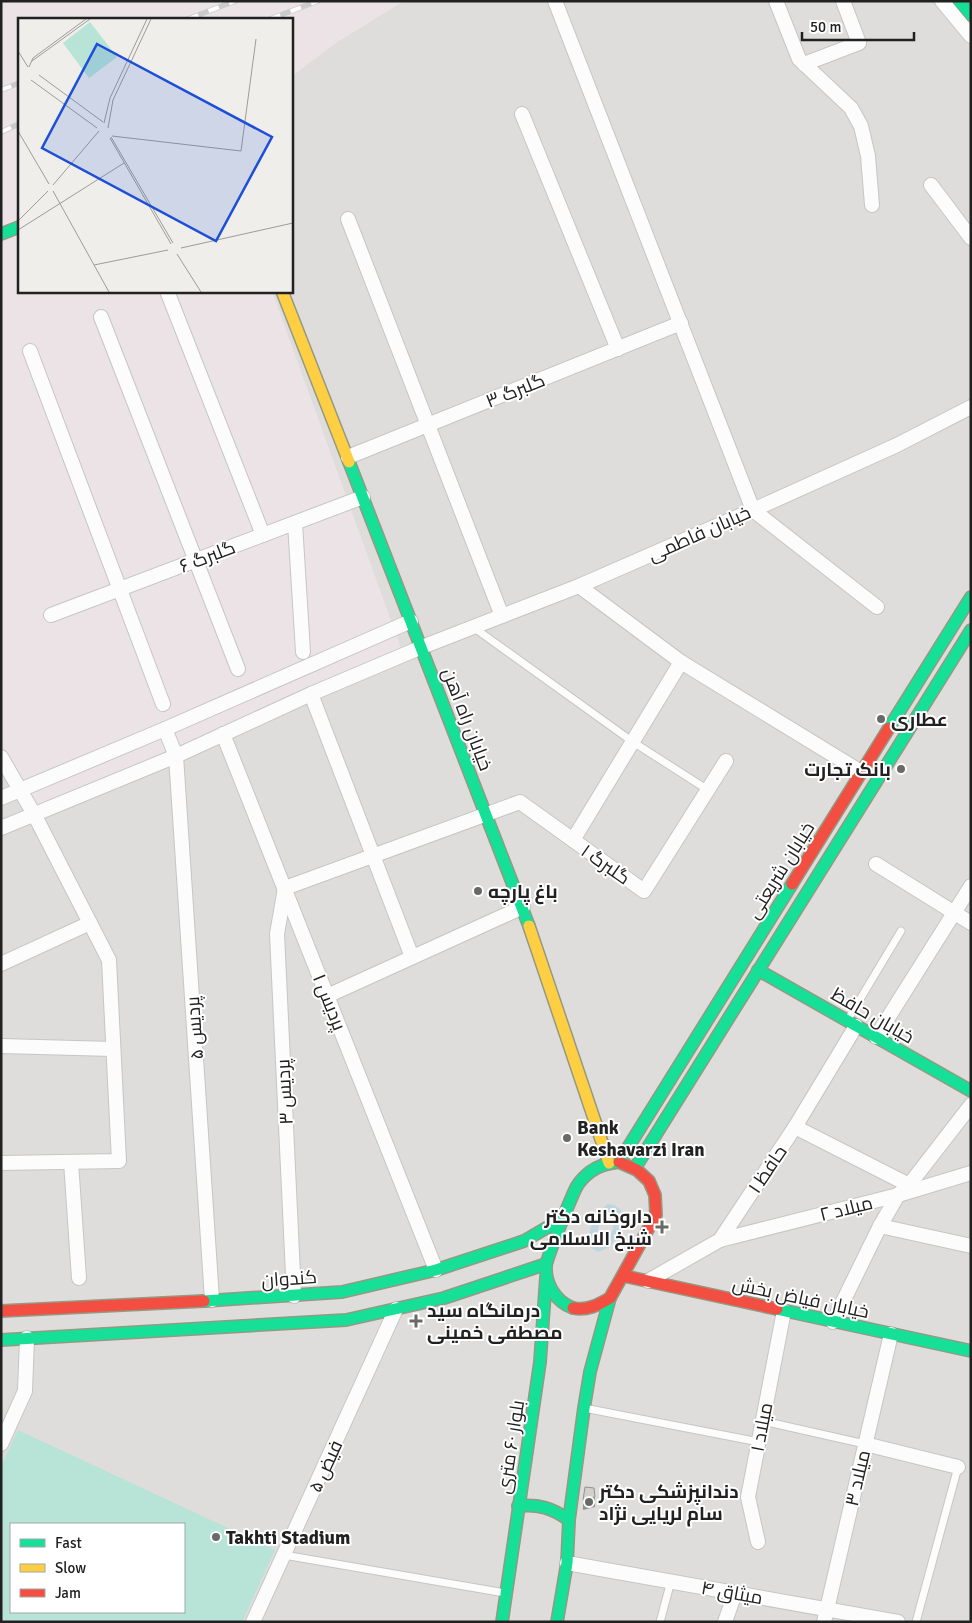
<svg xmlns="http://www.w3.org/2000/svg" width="972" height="1623" font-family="Signika,Cairo,sans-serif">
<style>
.residential{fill:#dedddb;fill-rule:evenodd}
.industrial{fill:#ece3e7}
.pitch{fill:#b7e4d6;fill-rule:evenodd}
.water{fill:#bfd6e0;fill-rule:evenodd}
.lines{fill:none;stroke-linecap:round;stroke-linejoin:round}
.lane-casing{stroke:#c6c6c4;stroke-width:9}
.street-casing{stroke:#c6c6c4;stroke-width:16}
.fast-casing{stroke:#949982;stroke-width:14}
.slow-casing{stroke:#949982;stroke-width:14}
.jam-casing{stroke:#949982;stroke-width:14}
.lane{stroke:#fdfcfc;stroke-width:7}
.street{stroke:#fdfcfc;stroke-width:14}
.fast{stroke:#16e098;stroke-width:11}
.slow{stroke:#ffcf43;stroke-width:11}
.jam{stroke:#f24e42;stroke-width:11}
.rail-casing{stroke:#cbcbcb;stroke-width:5.5}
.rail{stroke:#fff;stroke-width:4;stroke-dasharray:11;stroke-linecap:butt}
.shaded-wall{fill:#939290}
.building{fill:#d2d0cd;stroke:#939290}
.poi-dot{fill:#696967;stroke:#fff;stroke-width:2}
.labels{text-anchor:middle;stroke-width:4;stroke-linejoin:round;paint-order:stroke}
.street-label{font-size:19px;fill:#212121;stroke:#fff}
.poi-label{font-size:19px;font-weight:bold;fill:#212121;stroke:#fff;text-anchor:start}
.inset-road{fill:none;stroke:#9d9c9a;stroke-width:1}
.view{fill:#1d4ed8;fill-opacity:0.15;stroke:#1d4ed8;stroke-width:2.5}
.inset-edge{fill:none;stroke:#212121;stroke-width:2.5}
</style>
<rect width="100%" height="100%" fill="#efeeea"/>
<path class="residential" d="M1 1H971V1622H1ZM19 19H291V291H19ZM11 1524H184V1612H11Z"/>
<path class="industrial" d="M1 1H404L336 43 291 77V19H19V291H272L406 662 36 807 1 747Z"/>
<path class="pitch" d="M18 1430 275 1550 242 1622H1V1466ZM11 1524H184V1612H11Z"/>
<path class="water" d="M608 1204 614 1205 621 1210C625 1222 618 1237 610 1247L598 1252 591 1248C584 1234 596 1212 608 1204ZM606 1216 612 1218C616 1225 611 1238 603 1241L598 1238C596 1231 600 1221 606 1216Z"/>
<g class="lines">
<defs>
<g id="lane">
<path d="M473 627 633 742 708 790"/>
<path d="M847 1021 901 931"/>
<path d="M584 1408 759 1442"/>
<path d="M763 1421 865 1444"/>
<path d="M284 1555 505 1593"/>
<path d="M660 1622 671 1581"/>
<path d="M916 1622 958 1467"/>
</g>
<g id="street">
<path d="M555 1 753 510 877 607"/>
<path d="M776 1 799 59 851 108 861 126 868 156 872 205"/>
<path d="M942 1 971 36"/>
<path d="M804 64 859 43 843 1"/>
<path d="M522 114 618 349"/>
<path d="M931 185 971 238"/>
<path d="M348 219 502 616"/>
<path d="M167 291 263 535"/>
<path d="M101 317 238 669"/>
<path d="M30 351 163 704"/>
<path d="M348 457 681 323"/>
<path d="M295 523 303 652"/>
<path d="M579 586 681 662 861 772"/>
<path d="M51 615 363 497"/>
<path d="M311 694 412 957"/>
<path d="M165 729 176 756 212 1300"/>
<path d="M223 734 436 1270"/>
<path d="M1 757 34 814 109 960 119 1161 1 1163"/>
<path d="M1 798 165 729 411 621"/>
<path d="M1 828 176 756 311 694 422 647 579 586 753 510 897 445 971 407"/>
<path d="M573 840 681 662"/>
<path d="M876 864 971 923"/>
<path d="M1 964 90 923"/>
<path d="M327 996 523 907"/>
<path d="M876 1037 971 886"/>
<path d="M1 1046 113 1049"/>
<path d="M795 1127 909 1185"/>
<path d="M71 1162 79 1278"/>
<path d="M880 1226 971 1246"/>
<path d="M720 1240 898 1195 971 1173"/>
<path d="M648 1281 720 1240 795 1127 856 1026"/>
<path d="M294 1296 277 934 285 888 520 802 644 891 726 761"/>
<path d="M833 1322 880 1226 898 1195 909 1185 971 1105"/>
<path d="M1 1444 25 1391 27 1338"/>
<path d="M865 1444 958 1467"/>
<path d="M758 1542 748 1497 784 1311"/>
<path d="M567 1563 898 1622"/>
<path d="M253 1622 396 1309"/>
<path d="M725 1622 735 1593"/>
<path d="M824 1622 891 1334"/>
</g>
<g id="fast">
<path d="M959 1 971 15"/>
<path d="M1 234 19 227"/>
<path d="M349 462 529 926"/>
<path d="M889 728 971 597"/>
<path d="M758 970 971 1091"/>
<path d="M619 1162 792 884"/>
<path d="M635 1168 971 630"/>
<path d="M204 1301 342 1292 436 1270 524 1241 565 1217"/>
<path d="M573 1308C556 1302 545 1284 546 1266 547 1257 572 1195 577 1186 580 1181 585 1176 590 1172 599 1165 609 1163 619 1162"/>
<path d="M777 1309 971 1351"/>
<path d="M1 1340 346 1320 444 1298 546 1264"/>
<path d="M518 1506C539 1504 552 1508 569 1520"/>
<path d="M502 1622 540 1362 546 1278"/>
<path d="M557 1622 567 1563 569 1520 584 1408 590 1372 610 1298"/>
</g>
<g id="slow">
<path d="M282 291 349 462"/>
<path d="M529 926 609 1163"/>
</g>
<g id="jam">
<path d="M792 884 889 728"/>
<path d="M624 1276 777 1309"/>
<path d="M573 1308C587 1311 598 1305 610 1298L656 1215 655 1195 649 1181 637 1170 619 1162"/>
<path d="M1 1311 204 1301"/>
</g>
</defs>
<use href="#lane" class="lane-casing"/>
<use href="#street" class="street-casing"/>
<use href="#fast" class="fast-casing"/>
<use href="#slow" class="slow-casing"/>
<use href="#jam" class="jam-casing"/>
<use href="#lane" class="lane"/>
<use href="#street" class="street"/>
<use href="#fast" class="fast"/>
<use href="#slow" class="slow"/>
<use href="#jam" class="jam"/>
<defs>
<g id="rail">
<path d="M188 19 235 1"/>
<path d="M270 19 318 1"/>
<path d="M1 90 19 83"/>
<path d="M1 132 19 124"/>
</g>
</defs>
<use href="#rail" class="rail-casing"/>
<use href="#rail" class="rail"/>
</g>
<path class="shaded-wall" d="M595 1497V1507L583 1510V1500Z"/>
<path class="building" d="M585 1487 594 1488 595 1497 583 1500Z"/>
<g class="poi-dot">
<circle cx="881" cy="719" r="5"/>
<circle cx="901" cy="769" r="5"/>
<circle cx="478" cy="891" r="5"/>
<circle cx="567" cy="1138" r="5"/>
<path d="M659.5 1219.5h5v5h5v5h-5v5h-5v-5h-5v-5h5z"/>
<path d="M413.5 1313.5h5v5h5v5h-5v5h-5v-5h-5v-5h5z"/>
<circle cx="589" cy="1502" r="5"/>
<circle cx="216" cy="1537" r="5"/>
</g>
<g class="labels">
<g class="street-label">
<text transform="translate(515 390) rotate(-22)" y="7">گلبرگ ۳</text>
<text transform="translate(699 533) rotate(-24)" y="7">خیابان فاطمی</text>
<text transform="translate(207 556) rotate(-21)" y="7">گلبرگ ۶</text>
<text transform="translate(468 719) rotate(69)" y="7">خیابان راه آهن</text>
<text transform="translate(606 864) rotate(35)" y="7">گلبرگ ۱</text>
<text transform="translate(780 870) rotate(-58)" y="7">خیابان شریعتی</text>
<text transform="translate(330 1002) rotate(68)" y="7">پردیس ۱</text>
<text transform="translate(873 1015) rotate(30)" y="7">خیابان حافظ</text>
<text transform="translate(194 1028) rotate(-94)" y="7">پردیس ۵</text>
<text transform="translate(284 1092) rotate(-93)" y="7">پردیس ۳</text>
<text transform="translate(767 1169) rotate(-56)" y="7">حافظ ۱</text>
<text transform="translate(846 1208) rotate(-14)" y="7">میلاد ۲</text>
<text transform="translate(289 1278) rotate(-4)" y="7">کندوان</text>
<text transform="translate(801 1297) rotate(12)" y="7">خیابان فیاض بخش</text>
<text transform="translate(761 1427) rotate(-79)" y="7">میلاد ۱</text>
<text transform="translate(510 1447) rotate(-81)" y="7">بلوار ۶۰ متری</text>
<text transform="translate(325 1466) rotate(-65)" y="7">فیض ۵</text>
<text transform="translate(857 1478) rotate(-77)" y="7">میلاد ۳</text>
<text transform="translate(732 1592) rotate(10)" y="7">میثاق ۴</text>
</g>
<g class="poi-label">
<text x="891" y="726">عطاری</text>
<text x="891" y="776" text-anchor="end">بانک تجارت</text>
<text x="488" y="898">باغ پارچه</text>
<text x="577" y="1134">Bank<tspan x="577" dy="22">Keshavarzi Iran</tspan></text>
<text x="652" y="1223" text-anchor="end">داروخانه دکتر<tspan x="652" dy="22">شیخ الاسلامی</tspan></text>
<text x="427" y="1317">درمانگاه سید<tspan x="427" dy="22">مصطفی خمینی</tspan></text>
<text x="599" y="1498">دندانپزشکی دکتر<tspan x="599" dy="22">سام لریایی نژاد</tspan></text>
<text x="226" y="1544">Takhti Stadium</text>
</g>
</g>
<g transform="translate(18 18)">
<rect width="275" height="275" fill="#efeeea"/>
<path d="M72 4 99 39 71 60 45 25Z" fill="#b7e4d6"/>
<path class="inset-road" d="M0 33 10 49M14 43 72 1M11 49 15 40 68 1M21 57 85 104M13 62 79 110M86 105 92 80 129 1M90 110 95 82 133 1M0 113 31 166M94 118 223 133 238 21M93 119 155 225M92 120 153 226M35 167 81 113M35 173 91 274M0 203 30 173M0 212 106 145M163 230 275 205M159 236 183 274M76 247 150 232"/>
<path class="view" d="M79 26 254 119 198 223 24 130Z"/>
<rect width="275" height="275" class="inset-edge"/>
</g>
<rect width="972" height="1623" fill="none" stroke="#212121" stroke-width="5"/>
<rect x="10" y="1523" width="175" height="90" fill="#ffffff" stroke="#a6a6a6"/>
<rect x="20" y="1539" width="25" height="8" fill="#16e098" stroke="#a6a6a6"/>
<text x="55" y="1548" font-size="15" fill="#212121">Fast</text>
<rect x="20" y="1564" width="25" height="8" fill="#ffcf43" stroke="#a6a6a6"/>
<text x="55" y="1573" font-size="15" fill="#212121">Slow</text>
<rect x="20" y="1589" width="25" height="8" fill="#f24e42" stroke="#a6a6a6"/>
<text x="55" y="1598" font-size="15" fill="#212121">Jam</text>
<path d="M802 32v8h112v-8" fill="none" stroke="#212121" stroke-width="2.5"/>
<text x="810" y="32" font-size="15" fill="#212121" stroke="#ffffff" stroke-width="4" paint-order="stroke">50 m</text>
</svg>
